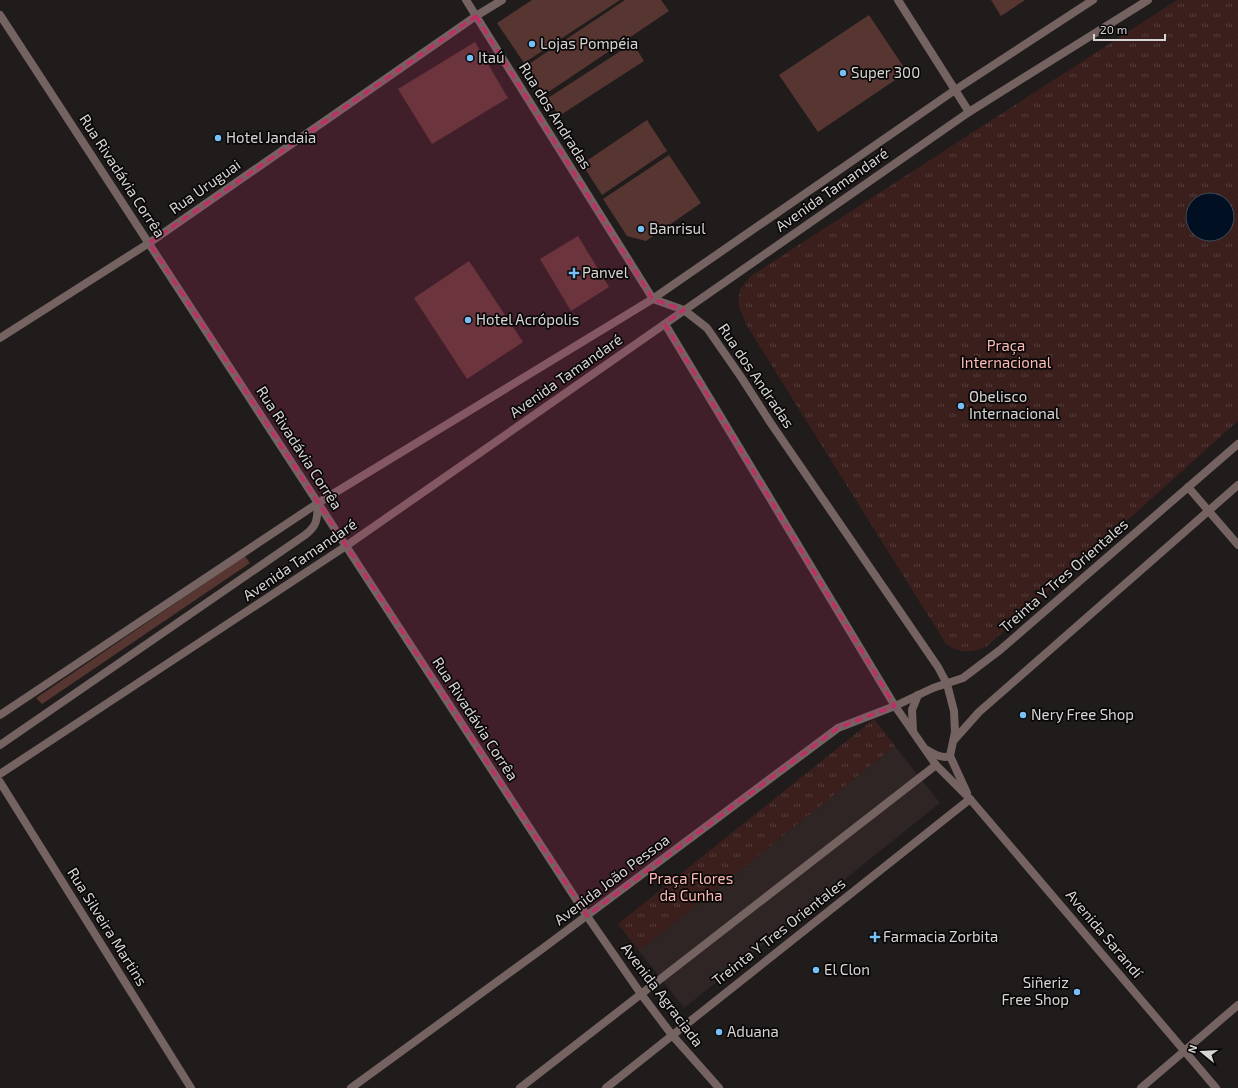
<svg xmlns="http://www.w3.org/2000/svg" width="1238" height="1088" font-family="'Exo 2',sans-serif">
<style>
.built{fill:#2f2524}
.grass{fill:url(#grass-tufts)}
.water{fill:#001022;stroke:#404b57}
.building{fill:#573632}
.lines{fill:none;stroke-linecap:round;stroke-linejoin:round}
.service{stroke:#746361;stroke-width:8}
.minor{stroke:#746361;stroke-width:8}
.tertiary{stroke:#746361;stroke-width:8}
.marked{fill:#c42b67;fill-opacity:0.2;stroke:#c42b67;stroke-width:3;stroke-dasharray:8 5;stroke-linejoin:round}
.poi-dot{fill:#77bff7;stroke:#090707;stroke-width:1.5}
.labels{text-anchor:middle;stroke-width:3.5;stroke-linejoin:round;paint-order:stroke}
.poi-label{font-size:15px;fill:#d7d5d4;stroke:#090707;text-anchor:start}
.street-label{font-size:15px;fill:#d7d5d4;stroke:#090707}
.park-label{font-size:15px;fill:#fdbab3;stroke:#090707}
</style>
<defs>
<pattern id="grass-tufts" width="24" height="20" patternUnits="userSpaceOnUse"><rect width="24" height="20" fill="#3a1f1c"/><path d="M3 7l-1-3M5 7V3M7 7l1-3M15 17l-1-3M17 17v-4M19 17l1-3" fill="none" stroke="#563f3c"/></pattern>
</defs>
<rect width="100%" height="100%" fill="#201c1c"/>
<path class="built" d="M895 746 940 803 684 1008 639 951Z"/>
<g class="grass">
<path d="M1177 0H1238V421L986 647C969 653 961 654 946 644L747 326 738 304 740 289 751 276Z"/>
<path d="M874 719 895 746 639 951 618 924Z"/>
</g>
<circle class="water" cx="1210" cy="217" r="24"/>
<g class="building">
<path d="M532 0H620L524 63 497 23Z"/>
<path d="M625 0H661L669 11 544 95 526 66Z"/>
<path d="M991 0H1025L1001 16Z"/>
<path d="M869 15 907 72 818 132 779 75Z"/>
<path d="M475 42 508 98 432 144 398 89Z"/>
<path d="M633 43 644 61 559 116 548 98Z"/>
<path d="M647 120 667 151 602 195 582 164Z"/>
<path d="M669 155 701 203 646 241 627 236 603 199Z"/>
<path d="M578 236 609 287 571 311 540 259Z"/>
<path d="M469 261 523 342 467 379 414 298Z"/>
<path d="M245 556 250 563 42 704 36 698Z"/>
</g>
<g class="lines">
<g class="service">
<path d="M0 745 305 535C318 525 317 519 318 503"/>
<path d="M520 1088 936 765"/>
</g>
<g class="minor">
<path d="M466 0 653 299"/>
<path d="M898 0 969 112"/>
<path d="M1188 487 1238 545"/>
<path d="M587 916 641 994 672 1035 719 1088"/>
<path d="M1141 1088 1238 1005"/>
</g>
<g class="tertiary">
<path d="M0 15 587 916"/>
<path d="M653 299 684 310 707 328 741 377 770 422 938 667 947 684 954 711 955 732 950 756 967 793"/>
<path d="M665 324 895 706 936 765 970 799 1216 1088"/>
<path d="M0 338 149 243 476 16 502 0"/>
<path d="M0 715 318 503 651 300 955 90 1093 0"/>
<path d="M913 731 912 710 918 695"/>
<path d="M954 740 979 712 1238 485"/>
<path d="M927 750C934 754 942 759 950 756"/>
<path d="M0 774 346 546 969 112 1148 0"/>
<path d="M0 782 191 1088"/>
<path d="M351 1088 542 949 838 728 895 706 933 688 963 678 1000 650 1238 444"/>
<path d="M606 1088 970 799"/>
</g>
</g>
<path class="marked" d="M476 16 653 299 684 310 665 324 895 706 838 728 587 916 149 243Z"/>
<g class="poi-dot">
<circle cx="532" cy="44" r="4"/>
<circle cx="470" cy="58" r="4"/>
<circle cx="843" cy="73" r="4"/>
<circle cx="218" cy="138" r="4"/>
<circle cx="641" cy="229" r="4"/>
<path d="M572 267h4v4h4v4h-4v4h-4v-4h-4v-4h4z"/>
<circle cx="468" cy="320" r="4"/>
<circle cx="961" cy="406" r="4"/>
<circle cx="1023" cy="715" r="4"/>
<path d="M873 931h4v4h4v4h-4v4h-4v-4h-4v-4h4z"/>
<circle cx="816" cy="970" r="4"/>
<circle cx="1077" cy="992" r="4"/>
<circle cx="719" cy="1032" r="4"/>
</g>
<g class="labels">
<g class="poi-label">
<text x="540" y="49">Lojas Pompéia</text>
<text x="478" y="63">Itaú</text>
<text x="851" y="78">Super 300</text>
<text x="226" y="143">Hotel Jandaia</text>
<text x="649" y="234">Banrisul</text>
<text x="582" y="278">Panvel</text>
<text x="476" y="325">Hotel Acrópolis</text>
<text x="969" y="402">Obelisco<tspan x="969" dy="17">Internacional</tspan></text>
<text x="1031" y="720">Nery Free Shop</text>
<text x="883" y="942">Farmacia Zorbita</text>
<text x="824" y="975">El Clon</text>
<text x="1069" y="988" text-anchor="end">Siñeriz<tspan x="1069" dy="17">Free Shop</tspan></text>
<text x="727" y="1037">Aduana</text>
</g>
<g class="street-label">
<text transform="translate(555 116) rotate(58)" y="5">Rua dos Andradas</text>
<text transform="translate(122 176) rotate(57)" y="5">Rua Rivadávia Corrêa</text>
<text transform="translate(205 187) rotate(-35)" y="5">Rua Uruguai</text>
<text transform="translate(832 190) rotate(-35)" y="5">Avenida Tamandaré</text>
<text transform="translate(566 376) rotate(-35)" y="5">Avenida Tamandaré</text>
<text transform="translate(756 376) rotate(56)" y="5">Rua dos Andradas</text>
<text transform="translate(299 448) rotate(57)" y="5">Rua Rivadávia Corrêa</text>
<text transform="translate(300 560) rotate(-34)" y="5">Avenida Tamandaré</text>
<text transform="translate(1064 576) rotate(-41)" y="5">Treinta Y Tres Orientales</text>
<text transform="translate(475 719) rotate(57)" y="5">Rua Rivadávia Corrêa</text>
<text transform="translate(612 880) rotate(-37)" y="5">Avenida João Pessoa</text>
<text transform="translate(107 927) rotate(58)" y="5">Rua Silveira Martins</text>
<text transform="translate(779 932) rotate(-38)" y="5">Treinta Y Tres Orientales</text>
<text transform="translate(1104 934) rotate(50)" y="5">Avenida Sarandí</text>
<text transform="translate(662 995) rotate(53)" y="5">Avenida Agraciada</text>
</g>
<g class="park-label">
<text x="1006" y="351">Praça<tspan x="1006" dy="17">Internacional</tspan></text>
<text x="691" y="884">Praça Flores<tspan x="691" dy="17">da Cunha</tspan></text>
</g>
</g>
<g transform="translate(1202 1052) rotate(288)" stroke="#090707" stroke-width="3" paint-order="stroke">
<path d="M0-3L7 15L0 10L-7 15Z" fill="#d7d5d4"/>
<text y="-6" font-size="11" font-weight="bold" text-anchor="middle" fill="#d7d5d4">N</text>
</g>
<path d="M1094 34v6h71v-6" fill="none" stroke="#d7d5d4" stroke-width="2"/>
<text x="1100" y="34" font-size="12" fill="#d7d5d4" stroke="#090707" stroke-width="3" paint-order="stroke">20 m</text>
</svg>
